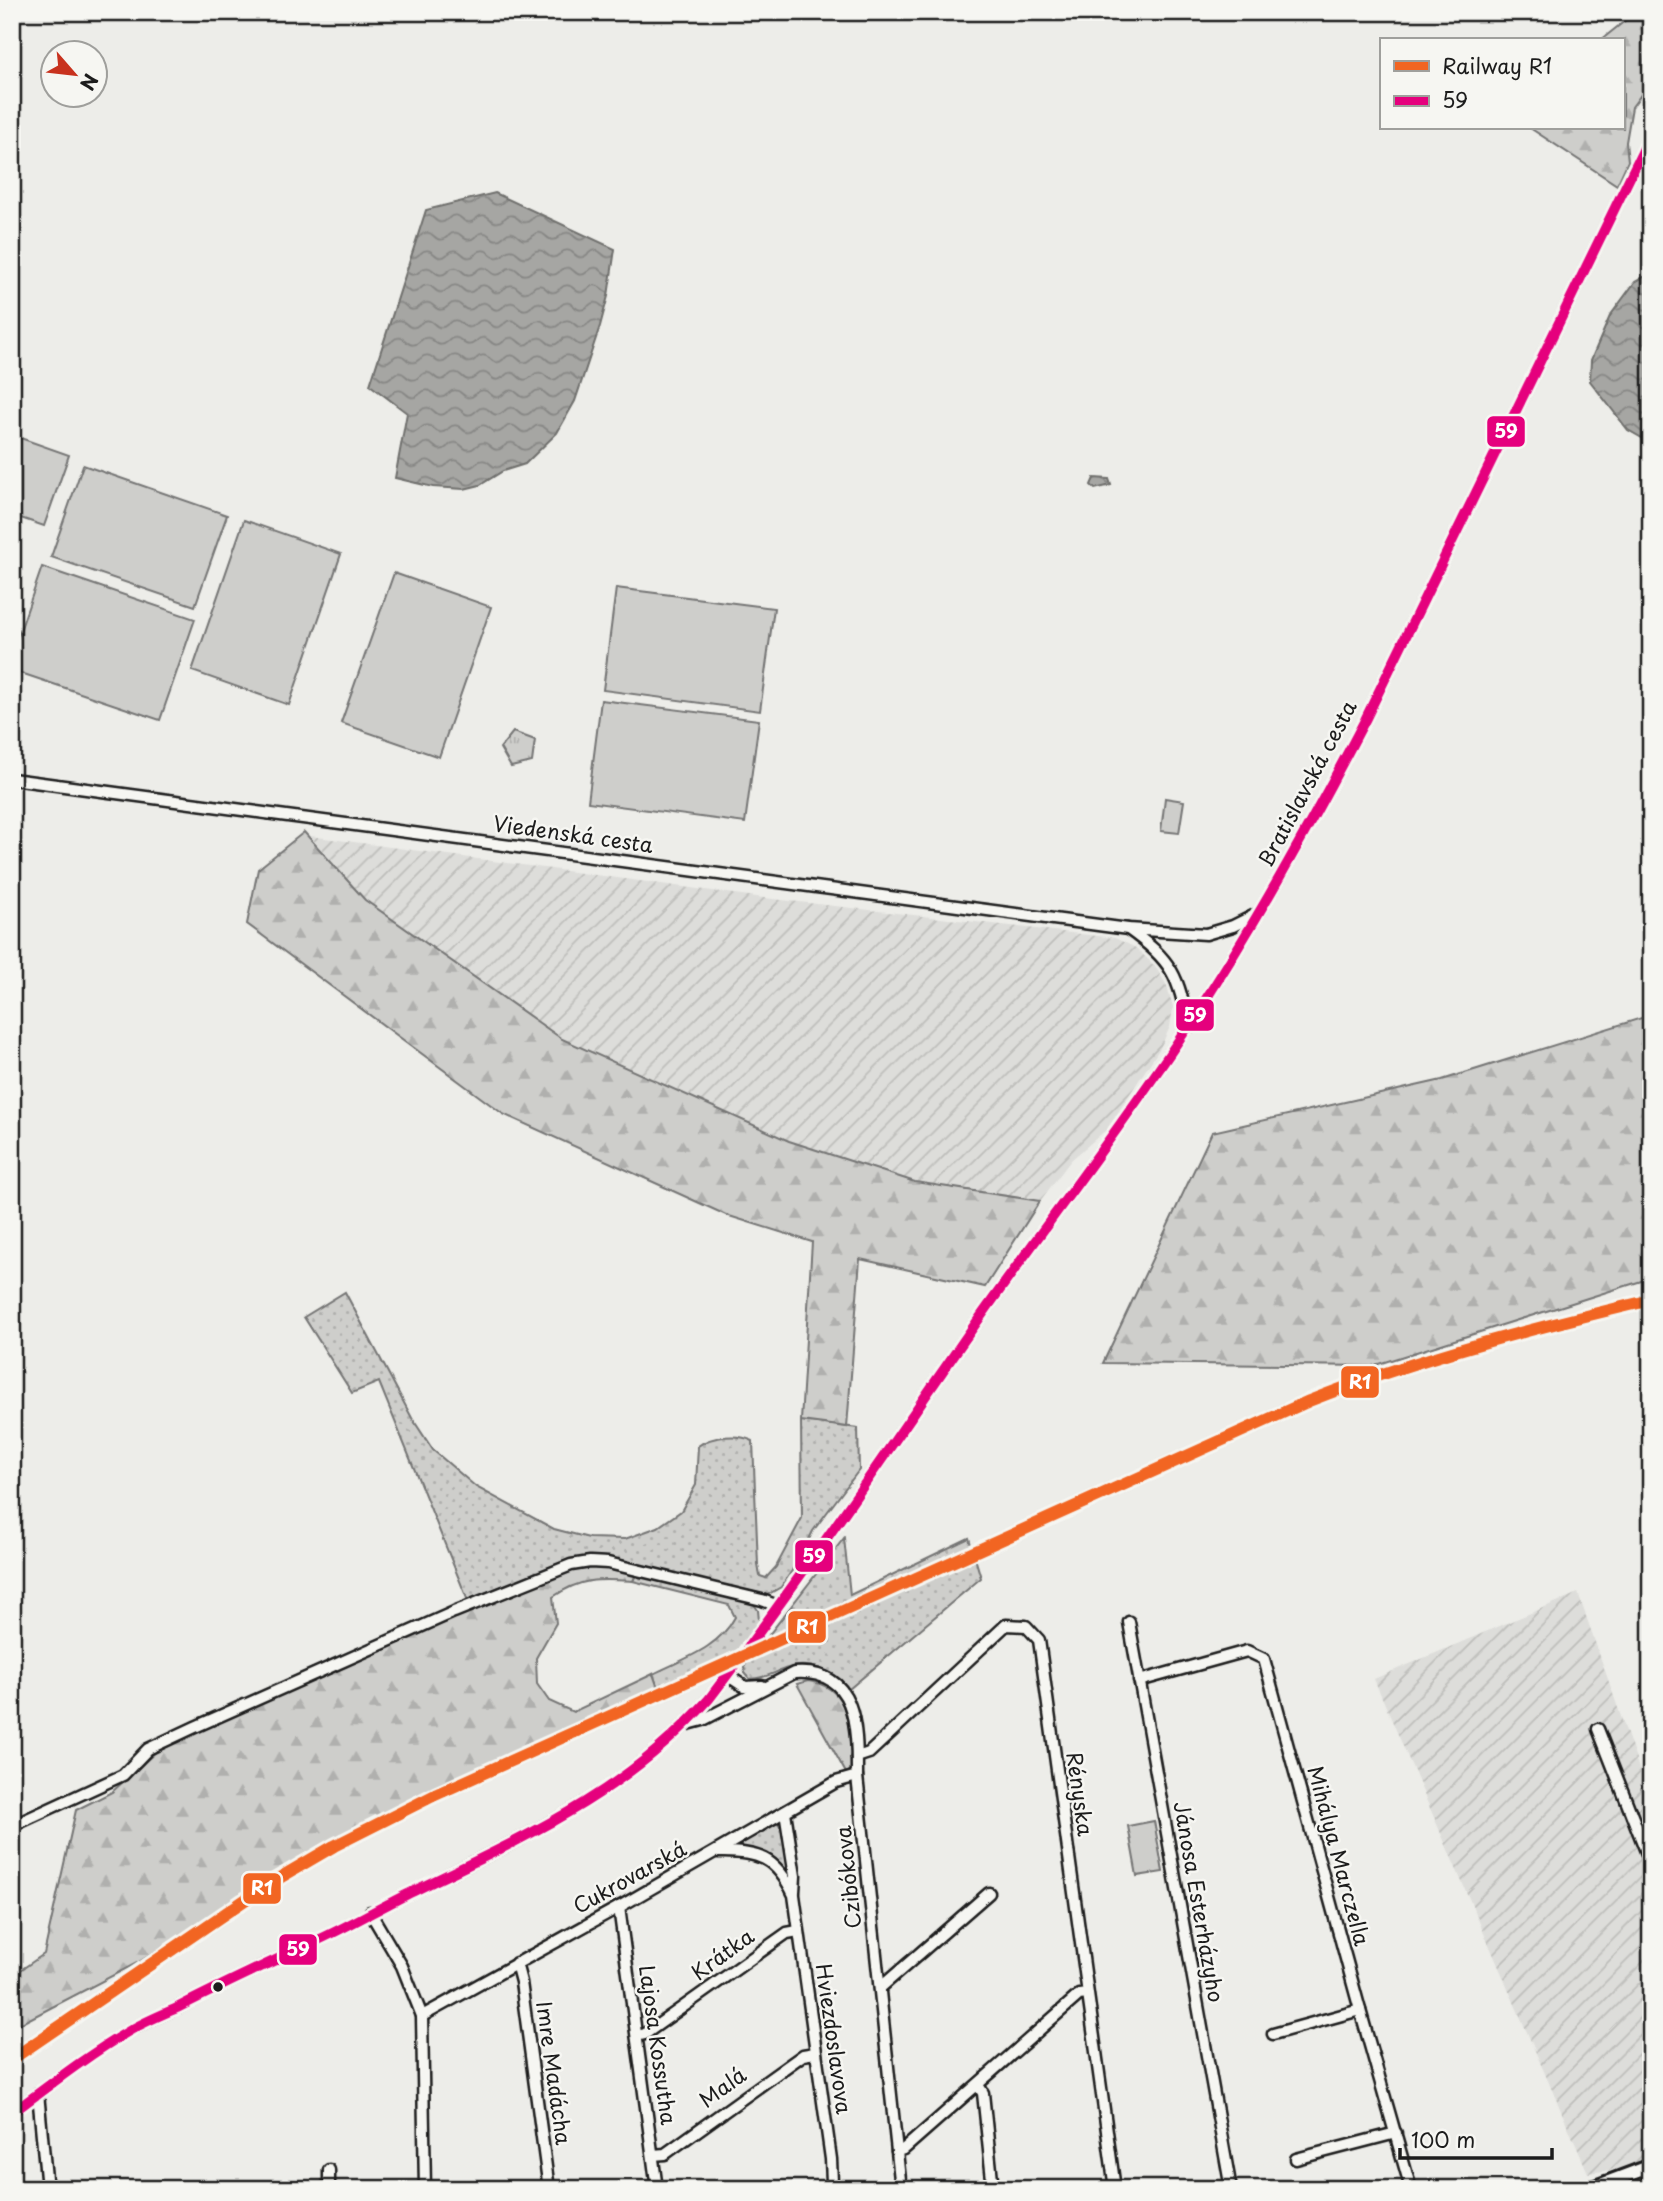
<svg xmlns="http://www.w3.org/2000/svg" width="1663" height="2201" font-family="'Playpen Sans',sans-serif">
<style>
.industrial{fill:url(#industrial-furrows)}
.grass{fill:url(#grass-dots);stroke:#757574;stroke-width:2}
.forest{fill:url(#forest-firs);stroke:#757574;stroke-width:2}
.park{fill:url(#park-tufts);stroke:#757574;stroke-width:2}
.pitch{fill:#cececb;stroke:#757574;stroke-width:2}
.water{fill:url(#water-waves);stroke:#6f6f6d;stroke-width:2}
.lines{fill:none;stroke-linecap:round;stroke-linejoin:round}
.minor-casing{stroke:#1c1c1c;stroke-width:15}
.major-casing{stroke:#1c1c1c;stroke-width:18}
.minor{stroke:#f6f6f2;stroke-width:10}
.major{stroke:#f6f6f2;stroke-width:12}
.bus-1-casing{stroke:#f6f6f2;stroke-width:16}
.bus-1{stroke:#e5007d;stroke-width:10}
.rail-1-casing{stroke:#f6f6f2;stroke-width:18}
.rail-1{stroke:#f26522;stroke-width:12}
.bus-dot{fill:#1c1c1c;stroke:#f6f6f2;stroke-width:2.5}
.labels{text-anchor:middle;stroke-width:5;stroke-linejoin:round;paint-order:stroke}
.street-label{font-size:21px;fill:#1c1c1c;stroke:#f6f6f2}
.line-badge{stroke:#f6f6f2;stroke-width:2.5}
.badge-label{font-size:19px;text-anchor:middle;font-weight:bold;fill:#fff}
</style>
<defs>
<pattern id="industrial-furrows" width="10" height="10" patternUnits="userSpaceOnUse" patternTransform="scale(1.75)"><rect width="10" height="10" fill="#ddddda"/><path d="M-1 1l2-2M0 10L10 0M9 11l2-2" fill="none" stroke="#bdbdba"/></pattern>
<pattern id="grass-dots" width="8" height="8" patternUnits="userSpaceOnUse" patternTransform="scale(1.75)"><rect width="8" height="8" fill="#cececb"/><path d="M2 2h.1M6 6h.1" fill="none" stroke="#b0b0ae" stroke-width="1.8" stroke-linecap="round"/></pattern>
<pattern id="forest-firs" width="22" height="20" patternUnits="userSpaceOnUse" patternTransform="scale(1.75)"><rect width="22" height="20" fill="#cececb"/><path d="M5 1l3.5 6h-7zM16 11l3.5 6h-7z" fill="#b0b0ae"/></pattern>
<pattern id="park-tufts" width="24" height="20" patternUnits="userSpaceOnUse" patternTransform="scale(1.75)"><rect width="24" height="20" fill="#cececb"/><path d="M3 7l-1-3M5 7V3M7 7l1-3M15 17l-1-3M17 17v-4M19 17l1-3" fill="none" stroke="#b0b0ae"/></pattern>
<pattern id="water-waves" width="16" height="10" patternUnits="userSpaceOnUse" patternTransform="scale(1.75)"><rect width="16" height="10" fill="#a6a6a3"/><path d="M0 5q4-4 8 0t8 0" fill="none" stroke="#868684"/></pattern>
</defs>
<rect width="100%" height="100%" fill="#edede9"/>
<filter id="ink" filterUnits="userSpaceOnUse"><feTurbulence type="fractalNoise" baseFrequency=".0143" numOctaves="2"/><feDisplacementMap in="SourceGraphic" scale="14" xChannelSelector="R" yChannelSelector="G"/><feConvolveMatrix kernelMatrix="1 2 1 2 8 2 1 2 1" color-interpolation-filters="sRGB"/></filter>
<g filter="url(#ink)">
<g class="industrial">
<path d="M310 836 764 898 1115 938 1136 948 1155 966 1167 986 1173 1007 1170 1027 1160 1048 1107 1129 1071 1160 1040 1201 915 1182 789 1141 562 1039 365 900Z"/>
<path d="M1578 1593 1651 1803V2165L1588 2173 1374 1679Z"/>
</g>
<g class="grass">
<path d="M345 1292 412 1418 433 1450 476 1487 554 1529 589 1538 625 1539 658 1527 681 1511 696 1485 698 1446C711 1436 738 1433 753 1441L758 1565 760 1576 766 1578 776 1567 802 1518 801 1421 858 1428 859 1470 813 1531 799 1560 781 1587 767 1595 612 1559 590 1557 565 1561 468 1601 379 1382 352 1393 304 1317Z"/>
<path d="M844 1538 850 1595 969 1538 981 1578 849 1689C835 1672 810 1661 788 1668 774 1672 765 1679 750 1679L745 1673 744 1667Z"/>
<path d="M636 1574 752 1602 758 1610 759 1621 734 1656 659 1691 653 1674C683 1659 719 1648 735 1617L729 1605 633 1581Z"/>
<path d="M776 1822 785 1832 790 1874 765 1856 727 1847Z"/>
</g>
<g class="forest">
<path d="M1636 12H1651V81L1632 107 1626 142 1628 161 1617 185 1530 128H1623V40H1601Z"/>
<path d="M304 832 365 900 562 1039 789 1141 915 1182 1040 1201 985 1287 860 1259 847 1427 801 1421 812 1242 726 1215 503 1114 247 924 258 869Z"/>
<path d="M1651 1015V1278L1372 1366 1103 1363 1212 1132 1442 1080Z"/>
<path d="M581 1568H608L636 1574 633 1581C601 1579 581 1577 553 1597L556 1623 536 1658 537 1684 549 1701 573 1712 653 1674 659 1691 567 1730 340 1837 137 1963 12 2028V1976L44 1954 76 1810 112 1792 170 1739 554 1575Z"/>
<path d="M808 1681C853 1687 848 1730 852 1766L851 1770 846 1773 797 1684Z"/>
</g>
<path class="park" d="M513 732 535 740 532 762 511 767 500 748Z"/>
<g class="pitch">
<path d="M12 435 69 455 44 526 12 515Z"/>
<path d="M83 465 227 515 195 606 51 557Z"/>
<path d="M244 520 341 554 289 705 192 671Z"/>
<path d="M42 567 195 619 160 720 12 670V654Z"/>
<path d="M394 573 491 607 439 757 341 723Z"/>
<path d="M616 588 774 608 760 711 603 690Z"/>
<path d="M601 700 759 720 745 823 588 802Z"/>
<path d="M1165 798 1184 801 1179 833 1161 831Z"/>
<path d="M1154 1821 1163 1872 1137 1876 1128 1826Z"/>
</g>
<g class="water">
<path d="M495 193 615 249 608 296 600 326 575 401 557 433 525 464 503 471 480 485 464 489 433 487 395 478 407 413 370 385 426 210Z"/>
<path d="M1651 273V442H1649L1628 430 1590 381 1591 360 1610 316 1635 282Z"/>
<path d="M1094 478 1109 479 1111 485 1095 489 1091 485Z"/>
</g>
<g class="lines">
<defs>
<g id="minor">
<path d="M12 779 1128 929 1206 934 1233 926 1259 913"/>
<path d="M1128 929C1172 960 1179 976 1188 1028"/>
<path d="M1129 1622 1231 2189"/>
<path d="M727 1675 745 1687 762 1686"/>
<path d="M1139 1681 1247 1651 1264 1659 1360 2010 1411 2189"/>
<path d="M688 1724 703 1720 794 1673C858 1668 857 1728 857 1776L901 2189"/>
<path d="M1598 1729 1651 1864"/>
<path d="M857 1757 869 1753 1006 1625 1026 1626 1039 1640 1115 2189"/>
<path d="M785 1812 795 1876 794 1892"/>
<path d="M12 1826 123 1775 148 1749 195 1727 454 1612 571 1565 590 1562 608 1563 762 1600 778 1606"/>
<path d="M718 1852C758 1851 776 1857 794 1895L831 2159 832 2182 830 2189"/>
<path d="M619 1907 657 2189"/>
<path d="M370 1912 402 1966 422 2016 425 2189"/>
<path d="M516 1963 521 1982 549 2189"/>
<path d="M880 1988 989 1893"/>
<path d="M422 2016 619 1907 836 1782 857 1776"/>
<path d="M1273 2034 1360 2010"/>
<path d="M637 2036 645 2034 787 1933 798 1931"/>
<path d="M978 2085 983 2093 993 2189"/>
<path d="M38 2093 47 2189"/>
<path d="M12 2113C51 2084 88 2055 129 2031 144 2022 161 2015 177 2008 223 1984 269 1963 316 1941 349 1926 381 1907 414 1891 525 1837 626 1793 709 1699 797 1584 878 1465 960 1346 1034 1239 1115 1137 1187 1028 1253 929 1310 825 1365 720L1651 134"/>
<path d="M897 2151 904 2149 1079 1995 1087 1994"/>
<path d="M653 2155 665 2154 803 2055 815 2053"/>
<path d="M1296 2159 1396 2133"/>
<path d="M1647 2167 1651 2179"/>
<path d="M329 2189V2170"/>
</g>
<path id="major" d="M1590 2189 1651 2166"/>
</defs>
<use href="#minor" class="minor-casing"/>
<use href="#major" class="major-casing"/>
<use href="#minor" class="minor"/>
<use href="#major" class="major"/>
<defs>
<path id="bus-1" d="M12 2113C51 2084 88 2055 129 2031 144 2022 161 2015 177 2008 223 1984 269 1963 316 1941 349 1926 381 1907 414 1891 525 1837 626 1793 709 1699 797 1584 878 1465 960 1346 1034 1239 1115 1137 1187 1028 1253 929 1310 825 1365 720L1651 134"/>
</defs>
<use href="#bus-1" class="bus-1-casing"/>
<use href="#bus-1" class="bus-1"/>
<defs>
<path id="rail-1" d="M12 2059 264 1887 334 1846 435 1795 1309 1401C1420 1357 1534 1328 1651 1300"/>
</defs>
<use href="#rail-1" class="rail-1-casing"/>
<use href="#rail-1" class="rail-1"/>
</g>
</g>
<circle class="bus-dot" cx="218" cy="1987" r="6"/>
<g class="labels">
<g class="street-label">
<text transform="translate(1308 784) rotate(-62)" y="7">Bratislavská cesta</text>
<text transform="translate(573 835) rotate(8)" y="7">Viedenská cesta</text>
<text transform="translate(1079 1794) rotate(82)" y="7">Rényska</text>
<text transform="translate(1338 1856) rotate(75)" y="7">Mihálya Marczella</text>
<text transform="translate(849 1877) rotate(-96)" y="7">Czibókova</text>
<text transform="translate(630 1878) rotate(-29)" y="7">Cukrovarská</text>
<text transform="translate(1198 1902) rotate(80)" y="7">Jánosa Esterházyho</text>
<text transform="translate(723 1955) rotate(-36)" y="7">Krátka</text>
<text transform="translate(833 2039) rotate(82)" y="7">Hviezdoslavova</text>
<text transform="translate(657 2045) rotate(82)" y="7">Lajosa Kossutha</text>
<text transform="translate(553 2073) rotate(82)" y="7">Imre Madácha</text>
<text transform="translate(723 2088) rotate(-36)" y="7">Malá</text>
</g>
</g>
<g class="line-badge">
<rect x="1486" y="415" width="40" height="33" rx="7" fill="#e5007d"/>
<rect x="1175" y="998" width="40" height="34" rx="7" fill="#e5007d"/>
<rect x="1340" y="1365" width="40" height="34" rx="7" fill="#f26522"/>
<rect x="794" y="1539" width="40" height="34" rx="7" fill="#e5007d"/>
<rect x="787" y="1610" width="40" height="34" rx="7" fill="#f26522"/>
<rect x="242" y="1872" width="40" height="33" rx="7" fill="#f26522"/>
<rect x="278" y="1933" width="40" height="33" rx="7" fill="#e5007d"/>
</g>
<g class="badge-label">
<text x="1506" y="438">59</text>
<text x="1195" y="1022">59</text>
<text x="1360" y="1389">R1</text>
<text x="814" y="1563">59</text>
<text x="807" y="1634">R1</text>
<text x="262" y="1895">R1</text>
<text x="298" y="1956">59</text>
</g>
<rect width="1663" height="2201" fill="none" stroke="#f6f6f2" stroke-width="42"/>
<rect x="21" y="21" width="1621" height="2159" fill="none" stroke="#1c1c1c" stroke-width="2.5" filter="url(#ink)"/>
<rect x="1380" y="38" width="245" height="91" fill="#f6f6f2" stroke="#9f9f9c" stroke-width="2"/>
<rect x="1394" y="61" width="35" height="10" fill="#f26522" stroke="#9f9f9c" stroke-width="2"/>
<text x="1442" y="74" font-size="21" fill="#1c1c1c">Railway R1</text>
<rect x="1394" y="96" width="35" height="10" fill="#e5007d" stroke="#9f9f9c" stroke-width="2"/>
<text x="1442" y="108" font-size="21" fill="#1c1c1c">59</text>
<g transform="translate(74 74) rotate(118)"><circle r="33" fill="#f6f6f2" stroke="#9f9f9c" stroke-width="2"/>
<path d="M0-5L12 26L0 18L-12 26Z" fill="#c8321e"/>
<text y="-10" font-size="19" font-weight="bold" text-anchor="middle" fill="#1c1c1c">N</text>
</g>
<path d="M1400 2148v10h152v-10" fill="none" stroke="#1c1c1c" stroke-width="3.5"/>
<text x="1411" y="2148" font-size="21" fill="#1c1c1c" stroke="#f6f6f2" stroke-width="5" paint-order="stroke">100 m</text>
</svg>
